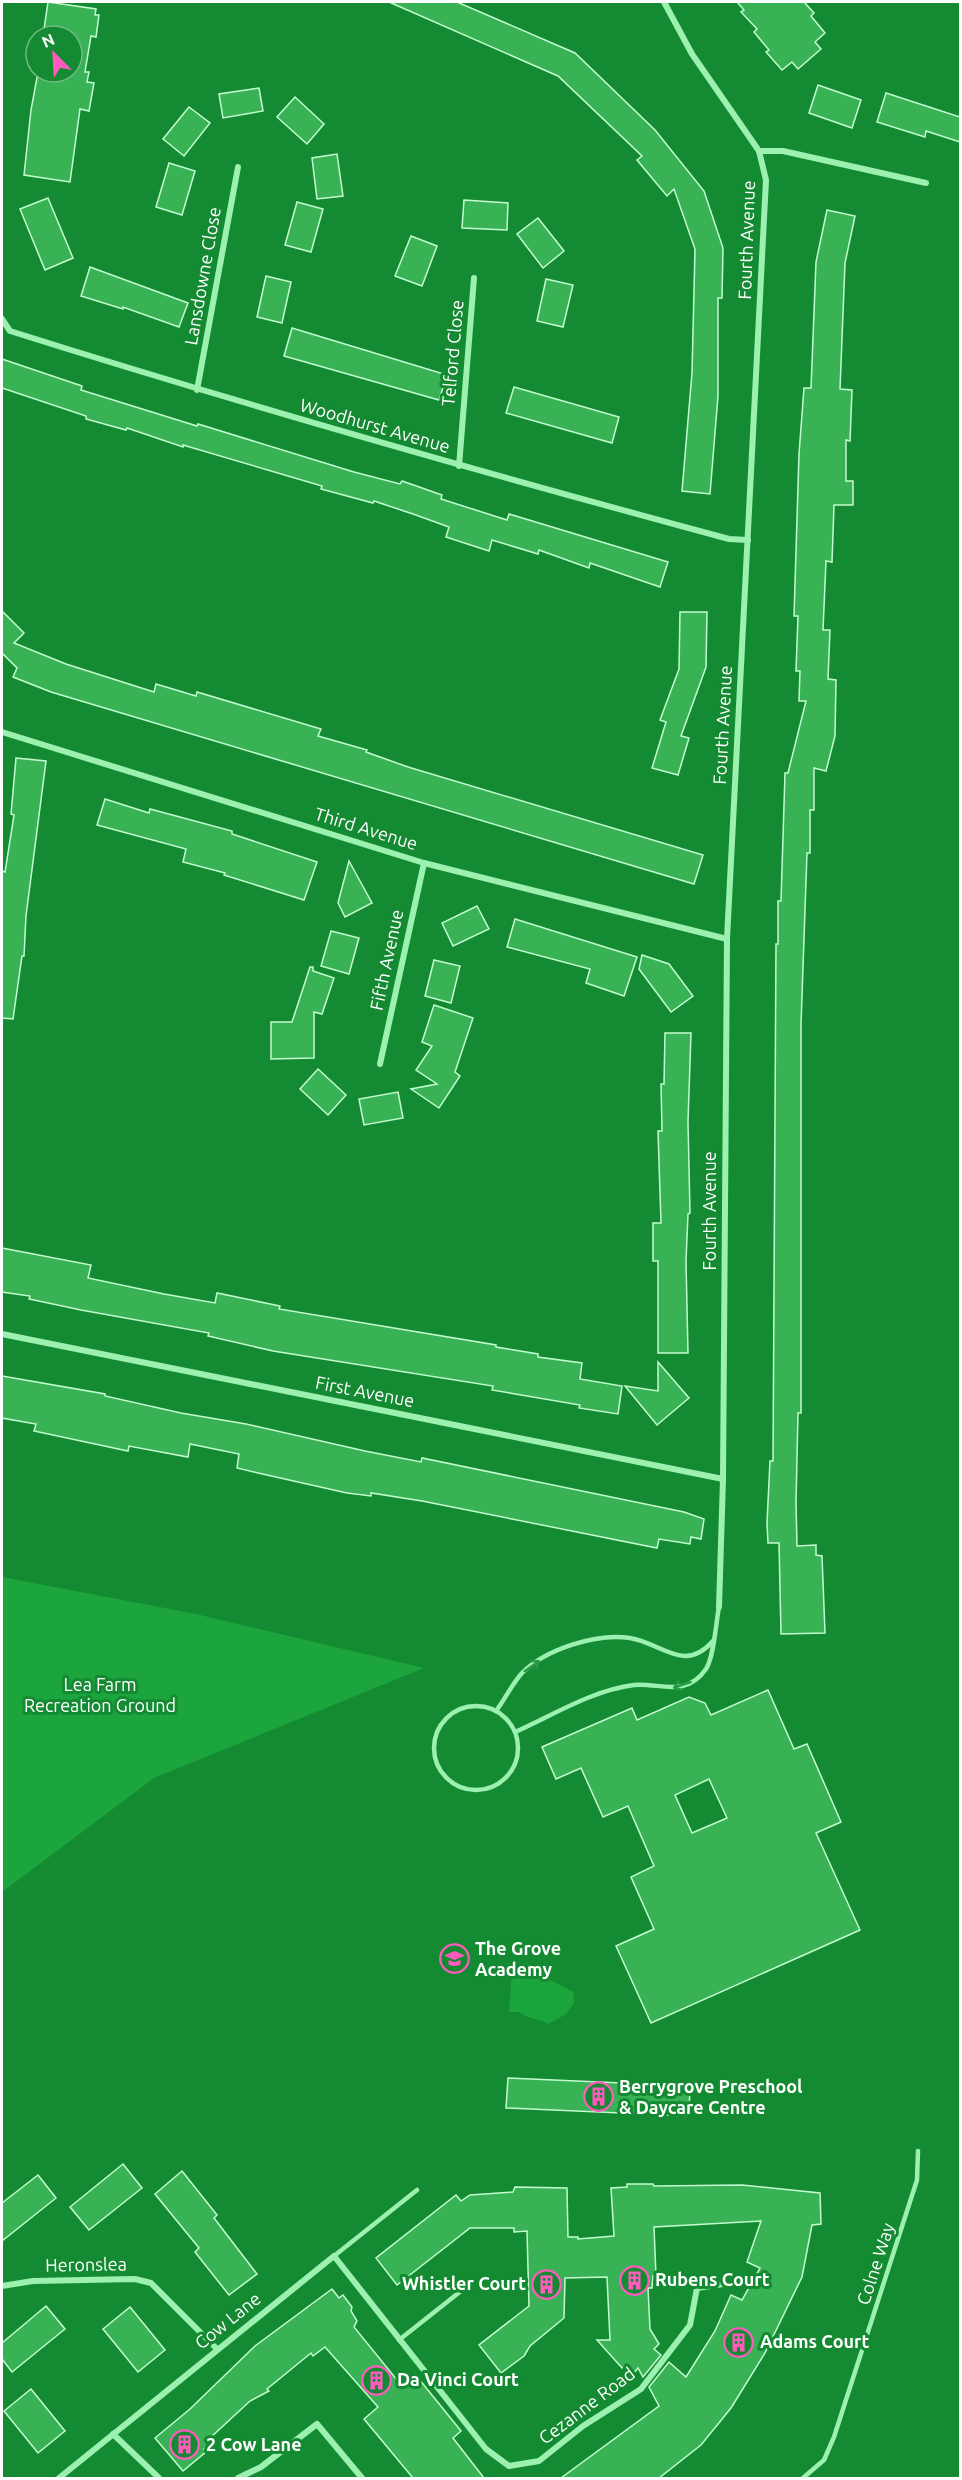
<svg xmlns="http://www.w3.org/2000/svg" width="962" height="2480" font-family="Ubuntu,sans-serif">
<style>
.green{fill:#1ca53c}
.building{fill:#38b255;stroke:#c3fcd0;stroke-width:1.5;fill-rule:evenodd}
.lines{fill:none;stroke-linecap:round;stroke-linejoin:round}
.service{stroke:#9cf0b0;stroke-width:4.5}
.minor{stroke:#9cf0b0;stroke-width:6}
.oneway{stroke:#289a45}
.labels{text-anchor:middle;stroke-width:6;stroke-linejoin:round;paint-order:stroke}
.street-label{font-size:18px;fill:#fff;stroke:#148b32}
.park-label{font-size:18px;fill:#fff;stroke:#148b32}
.poi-label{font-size:18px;font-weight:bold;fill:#fff;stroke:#148b32;text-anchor:start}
</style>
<rect width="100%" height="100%" fill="#148b32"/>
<g class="green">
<path d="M2 1577 196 1614 424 1668 154 1778 2 1892Z"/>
<path d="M513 1960 573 1992 574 2003 566 2014 548 2024C538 2018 528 2019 519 2012H509Z"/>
</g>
<g class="building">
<path d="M48 2 96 9 95 15H99L96 37 91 36 85 72H89L87 82 94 83 89 111 80 109 70 182 24 175 31 110 38 72H72V36H43Z"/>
<path d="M389 2H457L575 53 655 130 704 191 723 248 722 298H718V396L710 494 682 491 692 373 695 249 674 189 667 196 637 160 642 156 558 76Z"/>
<path d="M737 2H804L814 13 811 16 825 33 815 42 821 49 798 69 792 62 782 70 766 52 769 50 754 32 757 29 741 12 744 10Z"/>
<path d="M818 85 861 100 852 128 809 113Z"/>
<path d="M259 88 263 111 223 118 219 94Z"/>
<path d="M886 93 960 117V142L926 131 925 137 877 122Z"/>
<path d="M295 97 324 124 307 144 277 117Z"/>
<path d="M189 107 210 123 184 156 163 139Z"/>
<path d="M337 154 343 196 317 199 312 158Z"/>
<path d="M169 163 195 171 182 215 156 207Z"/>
<path d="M48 198 73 258 45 270 20 209Z"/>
<path d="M464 200 508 203 507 230 462 228Z"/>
<path d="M297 202 323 209 311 252 285 245Z"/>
<path d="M827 210 855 216 845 263 840 389 852 390 850 441 846 440V481H853V505H834L832 562 826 561 823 630H830L828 679 836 680 835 736 826 771 814 768V810H810V853H807L801 1025V1413H798L796 1503 797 1546 816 1545V1555L822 1556 825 1633 781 1634 779 1543H768L767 1523 770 1461H773L776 944H778V901H781L785 773H788L806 701H799L800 671H796L798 616H794L799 454 804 388H811L816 262Z"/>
<path d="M538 218 564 251 543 268 517 234Z"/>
<path d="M411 236 437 246 422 286 395 276Z"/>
<path d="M90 267 188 303 179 327 123 307V309L81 296Z"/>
<path d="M266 276 291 282 282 323 257 317Z"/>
<path d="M546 279 573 285 563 327 537 321Z"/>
<path d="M292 328 447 375 439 400 284 356Z"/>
<path d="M2 359 82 386 81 390 197 426 198 424 354 472 400 484 402 481 442 495 441 499 507 520 509 514 668 562 660 587 590 563 589 568 539 550 538 554 492 540 489 551 446 537 449 527 413 514 374 501 373 503 321 489 322 486 183 445V447L127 428 126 430 86 419V416L2 388Z"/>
<path d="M514 387 619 417 612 443 506 413Z"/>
<path d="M2 611 24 633 14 643 66 664 154 692 156 684 196 696 197 692 321 729 318 736 367 750 366 752 408 767 703 855 694 884 51 692 13 677 17 668 3 654 2 656Z"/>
<path d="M680 612H707L706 667 681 736 689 738 678 775 652 768 666 722 660 720 679 669Z"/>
<path d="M16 758 46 761 26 916 24 956H22L13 1019 2 1018V871L5 872 14 815 11 814Z"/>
<path d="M105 799 149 813 150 809 232 831V834L317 862 304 900 224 875 225 873 183 862 186 849 97 825Z"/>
<path d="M349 861 372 903 345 917 338 903Z"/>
<path d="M477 906 489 929 453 946 442 923Z"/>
<path d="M515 919 637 957 624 996 586 983 590 969 507 947Z"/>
<path d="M331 931 359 938 349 974 321 966Z"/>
<path d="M642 955 669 964 693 996 671 1012 639 969Z"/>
<path d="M434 960 460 966 451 1003 425 996Z"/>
<path d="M310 967H313V971L334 978 322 1014 314 1012V1058L271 1059V1022H292Z"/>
<path d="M434 1005 473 1018 455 1072 460 1076 439 1108 411 1089 437 1084 416 1070 432 1046 422 1042Z"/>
<path d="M665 1033H691L688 1122 690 1213 688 1214 686 1261 688 1353H658V1261H653V1223H661L658 1131H662L661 1084H664Z"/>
<path d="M318 1069 346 1095 328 1115 300 1089Z"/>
<path d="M398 1092 403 1118 364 1125 359 1099Z"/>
<path d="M2 1248 91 1265 88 1278 164 1294 215 1303 217 1293 280 1306 279 1309 496 1345V1347L538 1354V1357L582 1363 580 1379 622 1386 618 1414 579 1408 580 1405 492 1390 493 1386 273 1351 208 1336 209 1333 81 1310 29 1299 30 1296 2 1292Z"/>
<path d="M658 1362 689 1398 657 1425 625 1386 658 1391Z"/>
<path d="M2 1376 105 1394V1396L181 1413 246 1424 365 1451 421 1462 422 1458 684 1512 704 1519 701 1539 691 1537 690 1544 659 1539 657 1548 422 1501 371 1493V1496L347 1493 258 1473 237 1468 239 1454 190 1444 188 1457 129 1446 128 1451 34 1431 36 1424 2 1418Z"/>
<path d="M768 1690 794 1749 807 1744 841 1822 816 1833 860 1930 651 2023 616 1946 654 1929 631 1877 654 1866 628 1806 603 1817 581 1768 556 1779 542 1747 632 1708 637 1720 689 1697 705 1703 711 1715ZM709 1779 727 1818 692 1833 675 1795Z"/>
<path d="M508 2078 690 2086 689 2116 506 2108Z"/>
<path d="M123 2164 142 2188 89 2230 70 2207Z"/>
<path d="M182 2171 217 2215 214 2218 257 2274 229 2295 195 2252 199 2248 155 2194Z"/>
<path d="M38 2175 56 2198 2 2241V2203Z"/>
<path d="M627 2184H653L654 2186 742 2185 820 2193 821 2224 812 2225 802 2277 765 2353 731 2408 701 2445 659 2478H561L659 2406 649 2387 669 2362 686 2377 715 2331 731 2295 742 2300 760 2268 747 2262 761 2221 654 2227 656 2276H653L652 2288H648L650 2329 659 2344 654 2349 661 2355 643 2377 638 2368 633 2374 624 2366 622 2368 597 2340H610L607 2277 565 2278 564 2318 530 2346 524 2356 501 2373 479 2345 529 2306 527 2231 514 2232V2228H470L397 2285 376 2258 456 2195 461 2201 470 2195 513 2192 515 2187 567 2188 568 2237H578V2239L614 2236 611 2188 627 2187Z"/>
<path d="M332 2289 339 2298 343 2295 352 2307 351 2311 357 2321 354 2327 401 2385 415 2374 461 2431 453 2438 484 2478H413L364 2419 378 2407 325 2347 313 2356 311 2353 267 2389 269 2391 250 2401 209 2439 212 2442 204 2449 207 2451 183 2471 155 2438 190 2409 255 2346Z"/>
<path d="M46 2306 65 2329 12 2372 2 2359V2343Z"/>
<path d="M130 2307 165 2350 138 2372 103 2329Z"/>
<path d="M31 2389 65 2431 38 2453 4 2411Z"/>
</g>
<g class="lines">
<g class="service">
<circle cx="476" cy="1748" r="42"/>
<path d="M496 1711C505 1699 512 1684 522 1673 546 1649 596 1633 630 1638 662 1643 684 1674 713 1641"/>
<path d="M515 1732C553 1715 593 1690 634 1685 659 1682 685 1699 706 1669 714 1657 716 1622 719 1607"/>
<path d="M334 2256 417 2190"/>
<path d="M399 2340 466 2287"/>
<path d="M803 2478 824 2460 834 2437 917 2180 918 2151"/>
</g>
<g class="minor">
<path d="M664 2 692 54 759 151 766 180 727 939 723 1479 719 1607"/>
<path d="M759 151H783L926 183"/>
<path d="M2 319 10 331C248 406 488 474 729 539L748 540"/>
<path d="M197 390 238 167"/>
<path d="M459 466 474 278"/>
<path d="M2 732 424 863 727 939"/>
<path d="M380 1064 424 863"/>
<path d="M2 1334 723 1479"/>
<path d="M2 2286 33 2281 135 2279 151 2283 217 2349"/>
<path d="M113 2434 159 2478"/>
<path d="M59 2478 334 2256 486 2449 509 2466 539 2461 583 2426 641 2389 690 2325 697 2288 723 2284"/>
<path d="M238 2478 261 2467 317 2424 362 2478"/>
</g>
</g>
<defs><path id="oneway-shaft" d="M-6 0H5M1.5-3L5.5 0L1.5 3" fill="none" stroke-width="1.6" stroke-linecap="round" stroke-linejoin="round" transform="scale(1.5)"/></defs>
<g class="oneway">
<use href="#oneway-shaft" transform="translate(532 1666) rotate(-35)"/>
<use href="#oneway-shaft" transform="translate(682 1685) rotate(162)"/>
</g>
<defs>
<symbol id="school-ring" viewBox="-11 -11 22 22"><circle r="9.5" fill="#148b32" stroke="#ff5bbe" stroke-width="1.5"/><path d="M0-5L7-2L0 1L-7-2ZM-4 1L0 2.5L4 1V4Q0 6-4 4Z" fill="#ff5bbe"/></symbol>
<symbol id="building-ring" viewBox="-11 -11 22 22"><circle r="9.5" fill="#148b32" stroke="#ff5bbe" stroke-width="1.5"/><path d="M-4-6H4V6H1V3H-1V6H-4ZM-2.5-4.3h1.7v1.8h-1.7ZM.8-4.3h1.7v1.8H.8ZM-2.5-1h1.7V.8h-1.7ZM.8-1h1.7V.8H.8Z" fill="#ff5bbe"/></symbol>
</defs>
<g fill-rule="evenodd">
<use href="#school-ring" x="438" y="1942" width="33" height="33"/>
<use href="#building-ring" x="582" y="2080" width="33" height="33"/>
<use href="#building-ring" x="618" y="2264" width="33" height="33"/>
<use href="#building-ring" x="530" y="2268" width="33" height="33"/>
<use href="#building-ring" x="722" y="2326" width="33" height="33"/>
<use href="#building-ring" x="360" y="2364" width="33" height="33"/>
<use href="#building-ring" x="168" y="2428" width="33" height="33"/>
</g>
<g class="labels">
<g class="street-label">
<text transform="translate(747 240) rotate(-88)" y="6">Fourth Avenue</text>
<text transform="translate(203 276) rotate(-80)" y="6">Lansdowne Close</text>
<text transform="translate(453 353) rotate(-85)" y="6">Telford Close</text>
<text transform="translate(375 426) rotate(16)" y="6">Woodhurst Avenue</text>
<text transform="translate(723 725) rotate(-87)" y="6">Fourth Avenue</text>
<text transform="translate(366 829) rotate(17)" y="6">Third Avenue</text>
<text transform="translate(387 960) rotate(-78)" y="6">Fifth Avenue</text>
<text transform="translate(710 1211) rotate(-90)" y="6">Fourth Avenue</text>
<text transform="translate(365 1392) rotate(11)" y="6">First Avenue</text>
<text transform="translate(876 2264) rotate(-72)" y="6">Colne Way</text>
<text transform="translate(86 2265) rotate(-1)" y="6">Heronslea</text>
<text transform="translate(228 2321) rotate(-39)" y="6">Cow Lane</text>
<text transform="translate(587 2406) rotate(-37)" y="6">Cezanne Road</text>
</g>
<g class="park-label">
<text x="100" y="1691">Lea Farm<tspan x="100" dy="21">Recreation Ground</tspan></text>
</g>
<g class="poi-label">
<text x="475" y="1955">The Grove<tspan x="475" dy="21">Academy</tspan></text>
<text x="619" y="2093">Berrygrove Preschool<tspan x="619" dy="21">&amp; Daycare Centre</tspan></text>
<text x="655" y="2286">Rubens Court</text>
<text x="526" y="2290" text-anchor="end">Whistler Court</text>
<text x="760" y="2348">Adams Court</text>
<text x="397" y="2386">Da Vinci Court</text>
<text x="206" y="2451">2 Cow Lane</text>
</g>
</g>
<rect width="962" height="2480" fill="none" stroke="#ffffff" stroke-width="6"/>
<g transform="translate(54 54) rotate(336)"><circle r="28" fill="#148b32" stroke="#72b984" stroke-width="1.5"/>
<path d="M0-4.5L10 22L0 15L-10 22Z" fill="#ff5bbe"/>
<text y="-9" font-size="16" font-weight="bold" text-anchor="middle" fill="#ffffff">N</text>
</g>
</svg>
